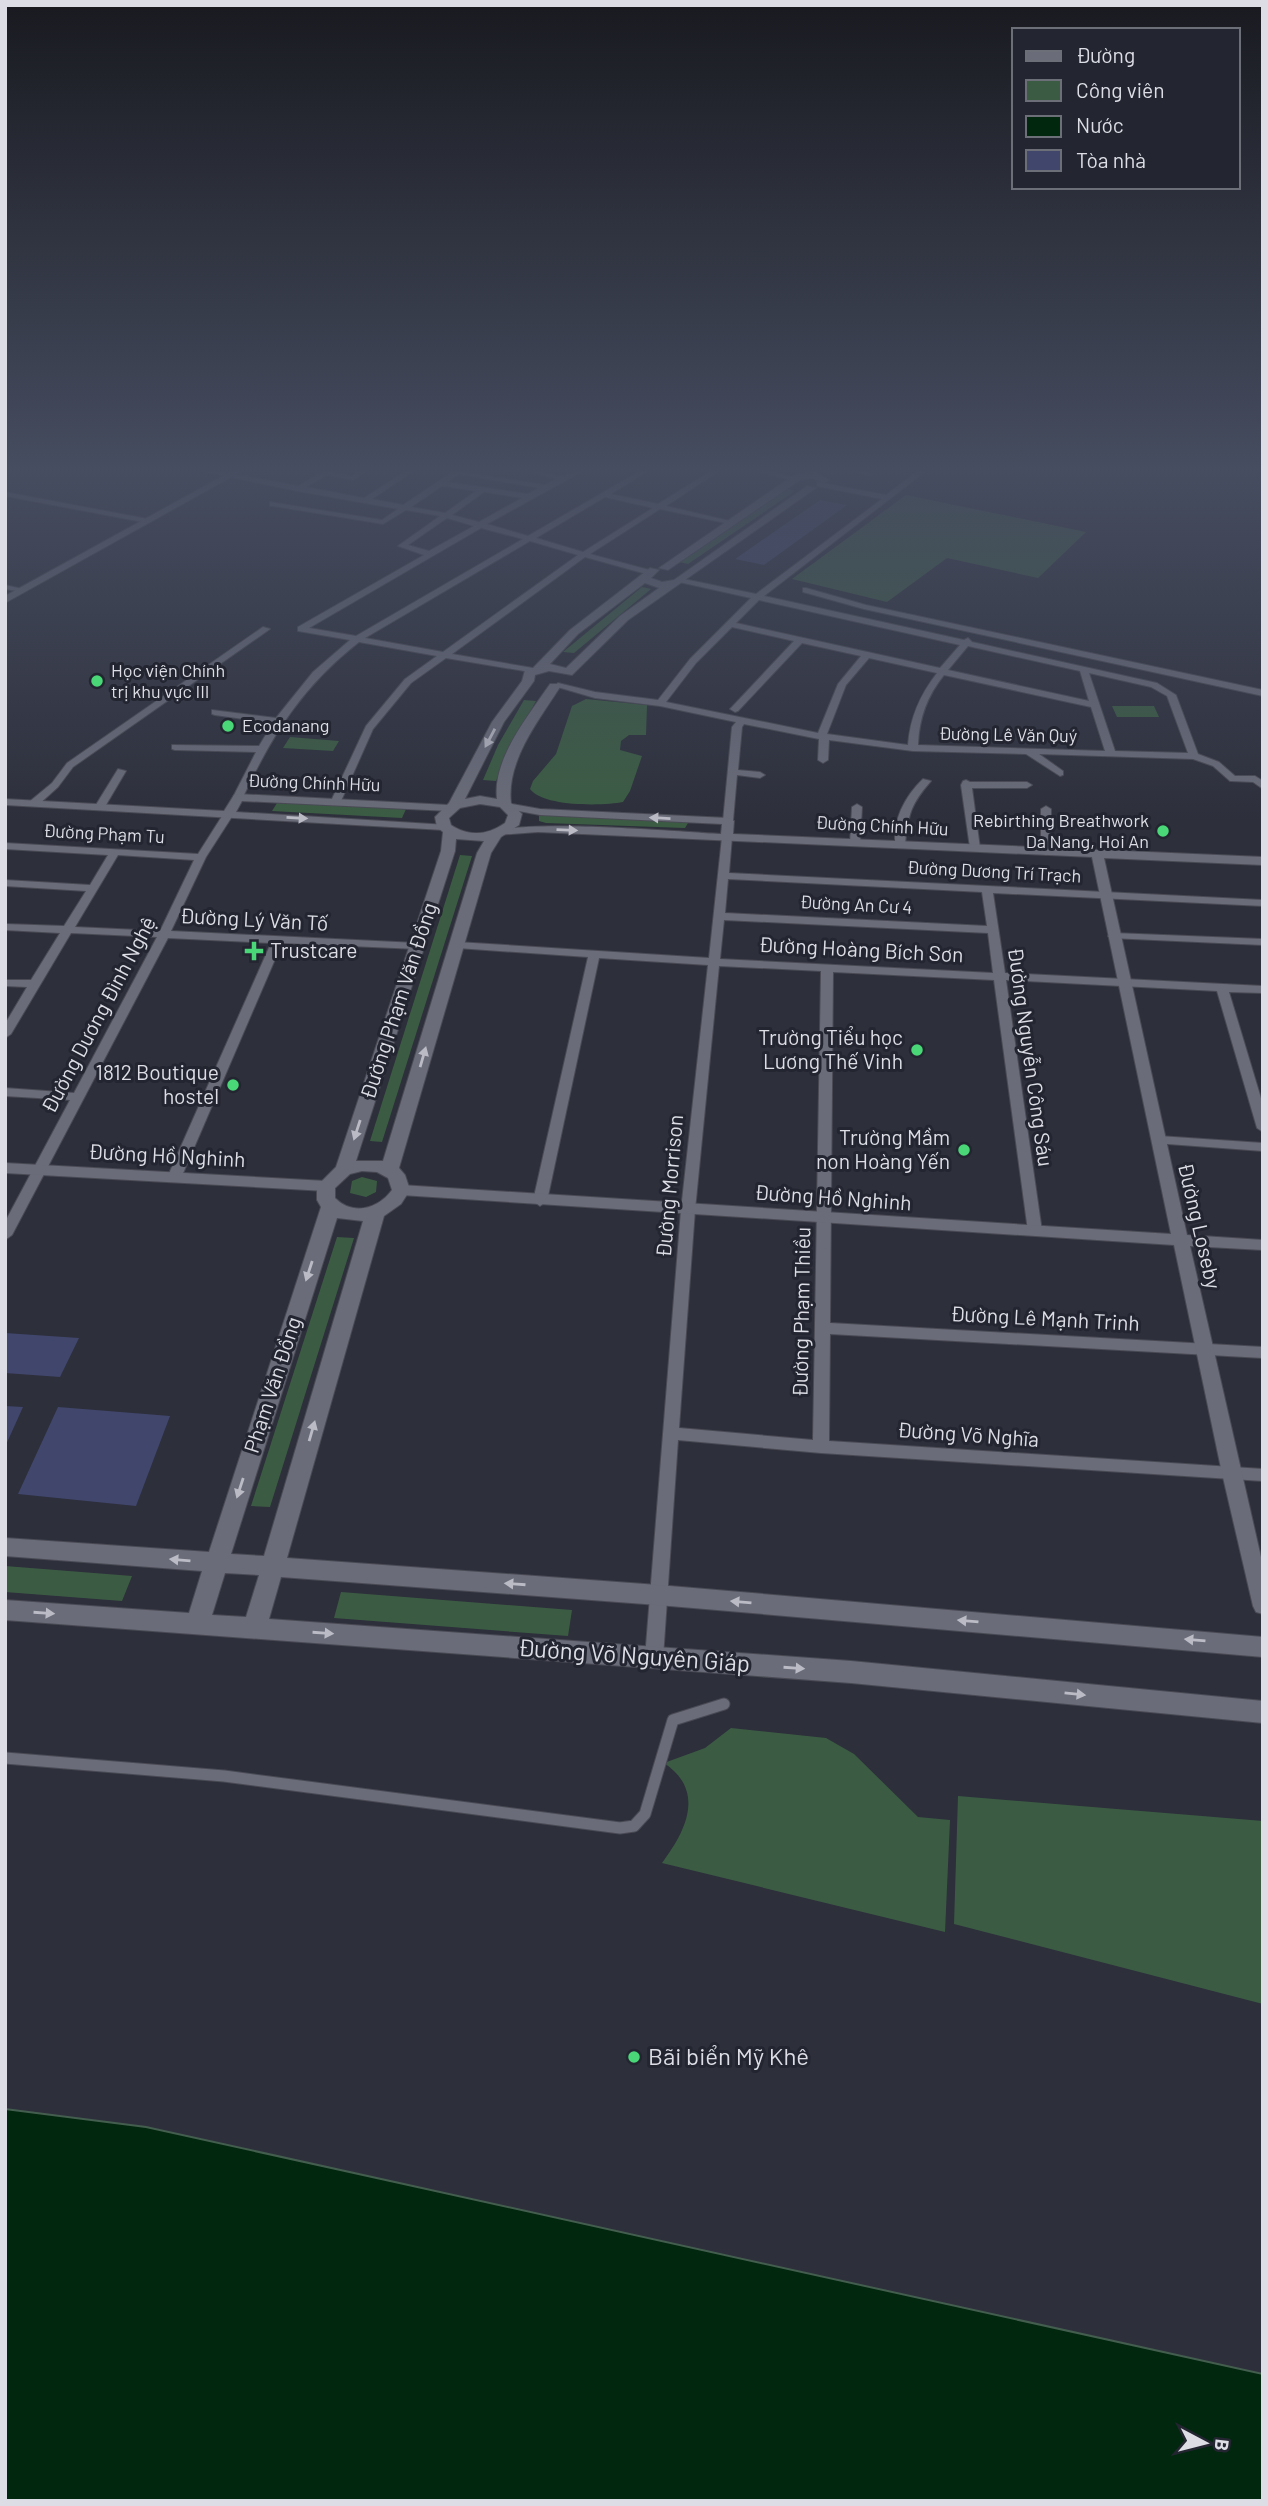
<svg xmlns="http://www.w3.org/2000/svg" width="1268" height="2506" font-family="Barlow,sans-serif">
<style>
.green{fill:#3b5c43}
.water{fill:#01270e;stroke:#435e4e;stroke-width:2}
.building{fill:#41466c}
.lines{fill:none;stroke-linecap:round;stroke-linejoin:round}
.pedestrian-casing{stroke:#494a54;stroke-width:13}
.minor-casing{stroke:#494a54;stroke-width:2}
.tertiary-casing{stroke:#494a54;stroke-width:2}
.secondary-casing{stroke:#494a54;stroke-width:2}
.pedestrian{stroke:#6a6c79;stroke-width:11}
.minor{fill:#6a6c79;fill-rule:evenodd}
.tertiary{fill:#6a6c79;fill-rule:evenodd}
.secondary{fill:#6a6c79;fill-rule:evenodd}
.oneway{fill:#babbc5}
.poi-dot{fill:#49d778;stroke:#232530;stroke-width:2.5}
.labels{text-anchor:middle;stroke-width:6;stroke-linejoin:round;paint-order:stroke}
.far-poi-label{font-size:18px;fill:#dcdde5;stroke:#232530;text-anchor:start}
.far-street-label{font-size:18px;fill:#dcdde5;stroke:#232530}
.street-label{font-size:21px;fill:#dcdde5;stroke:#232530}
.poi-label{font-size:21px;fill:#dcdde5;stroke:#232530;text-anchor:end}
.near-street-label{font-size:24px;fill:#dcdde5;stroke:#232530}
.near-poi-label{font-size:24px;fill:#dcdde5;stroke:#232530;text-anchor:start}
</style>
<rect width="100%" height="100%" fill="#2d2f3b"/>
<g class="green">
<path d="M788 489 795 491 688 564 679 562Z"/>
<path d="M906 495 1086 532 1038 578 947 558 887 602 792 579Z"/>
<path d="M642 587 651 589 574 653 563 652Z"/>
<path d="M586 699 647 705 646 735H629L621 741 620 750 642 756 630 791 623 802C603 806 543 807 530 789L533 781 556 754 572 706Z"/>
<path d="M524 700 536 701 509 750 496 781 483 780 498 745Z"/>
<path d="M1112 706H1154L1159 717H1117Z"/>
<path d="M290 737 339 741 333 751 283 748Z"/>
<path d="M277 803 406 809 402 818 272 811Z"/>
<path d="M542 814 685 820 688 823 685 828 546 823 539 821V816Z"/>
<path d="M460 855 472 856 382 1142 370 1141Z"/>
<path d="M362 1177 377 1181 376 1192 366 1197 350 1193 352 1181Z"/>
<path d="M337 1237 354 1238 270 1507 251 1506Z"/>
<path d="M5 1566 132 1576 122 1601 5 1592Z"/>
<path d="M341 1592 572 1610 568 1636 334 1618Z"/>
<path d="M731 1728 826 1738 854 1754 918 1817 950 1820 945 1932 662 1863C686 1831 706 1791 664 1763L705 1748Z"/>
<path d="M958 1796 1263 1821V2004L954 1924Z"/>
</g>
<path class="water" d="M5 2109 146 2127 1263 2374V2501H5Z"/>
<g class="building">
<path d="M820 500 847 505 764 565 735 559Z"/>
<path d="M5 1333 79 1338 60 1377 5 1373Z"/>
<path d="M5 1406 23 1407 5 1447Z"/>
<path d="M58 1407 170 1416 136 1506 18 1494Z"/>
</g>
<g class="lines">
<defs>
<path id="pedestrian" d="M5 1758 224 1776 620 1828 634 1826 645 1814 673 1720 724 1704"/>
<g id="minor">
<path d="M202 471H217L298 486 324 471 352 476 359 471H367L353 480 327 475 306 487 364 498 406 471H414L372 499 403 505 454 471 545 485 556 479 529 471C540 471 549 475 560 476 567 476 575 471 583 471L487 524 528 536 640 471H648L611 494 658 504 711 471H719L666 506 734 522 730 524 660 509 590 554 653 571 654 573 650 575 585 557 452 654 533 668 537 671 536 673 446 658 411 683 373 729 341 801 336 804 331 801 366 726 405 679 437 656 359 642C303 686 273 733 243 797L238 800 233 797 256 752 175 750 172 749V745L259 746 273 723 215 715 212 714V710L276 718 313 672 350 640 298 631V627L424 555 398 546 440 516 406 510 383 524 273 506H270V502L382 520 398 509 297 491ZM459 474 539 488 528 494 447 482ZM442 486 476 491 445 513 411 507ZM484 492 522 498 479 522 452 515ZM605 497 653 508 583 552 536 538ZM447 518 474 526 429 551 408 545ZM481 528 523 539 356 636 309 628ZM530 541 578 555 443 652 365 638Z"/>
<path d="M756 471H769L798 479 794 481Z"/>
<path d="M854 471H866L872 474 868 476Z"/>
<path d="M918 471H926L764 596 964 640 968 638 972 642 1157 683 1176 695 1198 754 1219 762 1235 776H1255L1263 781V789L1253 782 1230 781 1213 766 1193 759 1039 754 1063 771V775L1060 776 1026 754 913 751 829 740 828 760 823 763 818 760 819 739 744 724 742 727 738 770 760 772 765 775 760 778 737 775 733 821 728 824 723 821 732 727 736 722 660 706 595 698 554 686 558 683 595 692 658 700 690 659 751 598 679 582V578L756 594 882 499 817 486V482L886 495ZM759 600 960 645 940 668 736 623ZM732 627 794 641 732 707 730 709 735 712 738 711 802 643 861 656 838 684 818 733 666 702 696 663ZM968 646 1080 671 1089 701 948 670ZM869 658 937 673C920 695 910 717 908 745L827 734 846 685ZM1089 673 1151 687 1167 696 1188 753 1115 751ZM944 675 1091 707 1105 751 918 745C919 718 927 696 944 675Z"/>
<path d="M5 492 148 519 152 521 148 523 5 496Z"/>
<path d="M5 585 27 590 23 592 5 589Z"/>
<path d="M806 588 866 605 1263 690V696L864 609 803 592V588Z"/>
<path d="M263 627 270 629 73 767 58 787 37 806H29V802L52 783 67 763Z"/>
<path d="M118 769 126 771 103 810H95L94 808Z"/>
<path d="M923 779 931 781C911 804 908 814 905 845L900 848 896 847C891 822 905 796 923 779Z"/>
<path d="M966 780 970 782H1027L1032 785 1027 788H972L980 848 975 851 970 848 961 785 963 781Z"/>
<path d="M857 804 862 807 860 843 855 846 850 843 852 807Z"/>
<path d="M1046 806 1051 809V852L1046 855 1041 852V809Z"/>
<path d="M228 812 233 815 206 857 171 931 417 943 423 946 417 949 282 943 181 1178 174 1182 167 1178 271 943 168 938 12 1235 5 1240V1222L70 1100 5 1096V1088L74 1093 157 937 71 933 11 1034 5 1038V1024L27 987 5 986V980H31L60 933 5 930V924L64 926 86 891 5 886V880L90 885 108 855 5 849V843L198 854 224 813ZM118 855 194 860 160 931 75 927Z"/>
<path d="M727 834 732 837 729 873 1263 900V906L993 893 1005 973 1263 986V993L1229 992 1263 1105V1132L1257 1128 1217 991 1006 980 1042 1231 1035 1236 1028 1231 994 980 833 972 830 1323 1263 1347V1358L830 1334 829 1441 1263 1469V1481L821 1453 678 1440 663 1658 660 1663 654 1666 648 1663 645 1658 681 1210 708 965 599 958 547 1201 540 1206 533 1201 588 957 457 948 451 945 457 942 709 958 722 837ZM728 879 982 892 987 926 725 913ZM724 920 988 933 993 973 720 959ZM719 966 821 971 813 1440 679 1428 695 1210Z"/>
<path d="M1114 933 1263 939V945L1110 938 1108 936Z"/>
<path d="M1159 1136 1263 1143V1151L1154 1143 1152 1140 1154 1137Z"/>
</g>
<g id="tertiary">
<path d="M232 471H242L5 603V596Z"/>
<path d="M238 794 449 805 455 808 449 811 242 801 236 812 448 825 450 827 444 830 5 805V799L224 811 234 795Z"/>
<path d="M507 803 540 809 728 818 734 821 733 834 1263 857V865L1104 858 1187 1235 1263 1240V1250L1190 1246 1263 1566V1614L1256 1612 1253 1606 1222 1473 1174 1245 401 1195 393 1190 401 1185 1171 1234 1092 857 538 832 496 835 494 833C514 818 686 832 721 834L722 824 540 815 503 808V804Z"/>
<path d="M5 1163 326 1181 334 1186 326 1191 5 1173Z"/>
</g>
<g id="secondary">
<path d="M815 472 829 480 824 483 813 478 800 480 668 570 659 568 794 475Z"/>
<path d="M807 486 816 488 628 620 572 675 549 671 535 675 534 681 504 722 465 799 480 796 497 799C492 759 529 715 550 684H558L560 687C539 720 506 761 511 803L522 814 519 825 501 837 491 853 399 1168 405 1175 410 1190 401 1204 384 1216 287 1558 658 1585 1263 1637V1657L658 1605 281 1577 269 1619 851 1661 1263 1701V1723L851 1683 5 1620V1600L189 1613 202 1571 5 1556V1538L209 1552 321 1207 317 1200V1186L336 1167 441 851 443 832 437 827 435 817 449 803 492 722 522 681 525 670 533 668 570 630 650 568 659 570 651 578 662 582 674 580ZM645 583 659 588 620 616 566 668 550 664 578 634ZM480 804 500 807 508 815 505 823C488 835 469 837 451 825L449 818 460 808ZM456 839 484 841 477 853 383 1161H356L455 851ZM362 1171 377 1172 388 1178 392 1190C378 1209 353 1216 335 1198V1188L350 1174ZM337 1218 363 1221 264 1556 231 1554ZM225 1573 259 1575 246 1617 212 1615Z"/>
</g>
</defs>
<use href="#pedestrian" class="pedestrian-casing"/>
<use href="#minor" class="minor-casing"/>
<use href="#tertiary" class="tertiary-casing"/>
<use href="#secondary" class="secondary-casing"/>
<use href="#pedestrian" class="pedestrian"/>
<use href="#minor" class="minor"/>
<use href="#tertiary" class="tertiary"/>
<use href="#secondary" class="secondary"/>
</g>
<defs><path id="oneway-solid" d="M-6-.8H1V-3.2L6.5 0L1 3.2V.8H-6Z" transform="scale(1.75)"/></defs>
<g class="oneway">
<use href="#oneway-solid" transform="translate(490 738) rotate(118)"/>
<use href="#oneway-solid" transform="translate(297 818) rotate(3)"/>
<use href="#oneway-solid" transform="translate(660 818) rotate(-177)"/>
<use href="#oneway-solid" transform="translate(567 830) rotate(2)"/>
<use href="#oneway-solid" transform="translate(423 1057) rotate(-74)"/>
<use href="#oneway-solid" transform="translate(357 1130) rotate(108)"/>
<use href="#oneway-solid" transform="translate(309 1271) rotate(108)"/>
<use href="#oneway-solid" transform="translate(312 1431) rotate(-74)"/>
<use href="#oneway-solid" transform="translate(240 1488) rotate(108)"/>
<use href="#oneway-solid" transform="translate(180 1560) rotate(-175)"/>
<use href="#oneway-solid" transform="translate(515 1584) rotate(-176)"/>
<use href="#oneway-solid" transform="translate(741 1602) rotate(-175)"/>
<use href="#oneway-solid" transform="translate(44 1613) rotate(4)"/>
<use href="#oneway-solid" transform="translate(968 1621) rotate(-175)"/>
<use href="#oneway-solid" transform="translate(323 1633) rotate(4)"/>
<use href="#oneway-solid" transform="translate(1195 1640) rotate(-175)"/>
<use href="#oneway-solid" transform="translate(794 1668) rotate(4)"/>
<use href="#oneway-solid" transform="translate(1075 1694) rotate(6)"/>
</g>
<linearGradient id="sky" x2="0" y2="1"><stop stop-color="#191a20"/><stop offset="0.57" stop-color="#464d60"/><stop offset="1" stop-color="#464d60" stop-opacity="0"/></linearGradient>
<rect width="1268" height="822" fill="url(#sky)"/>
<g class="poi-dot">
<circle cx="97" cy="681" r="7"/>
<circle cx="228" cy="726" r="7"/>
<circle cx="1163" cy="831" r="7"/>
<path d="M250.5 940.5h7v7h7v7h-7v7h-7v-7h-7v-7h7z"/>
<circle cx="917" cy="1050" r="7"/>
<circle cx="233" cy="1085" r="7"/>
<circle cx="964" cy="1150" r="7"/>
<circle cx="634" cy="2057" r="7"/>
</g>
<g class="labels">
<g class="far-poi-label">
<text x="111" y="677">Học viện Chính<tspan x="111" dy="21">trị khu vực III</tspan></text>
<text x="242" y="732">Ecodanang</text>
<text x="1149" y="827" text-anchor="end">Rebirthing Breathwork<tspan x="1149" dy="21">Da Nang, Hoi An</tspan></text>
</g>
<g class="far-street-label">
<text transform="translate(1008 735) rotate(1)" y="6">Đường Lê Văn Quý</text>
<text transform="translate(314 783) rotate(2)" y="6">Đường Chính Hữu</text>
<text transform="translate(882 826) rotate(3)" y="6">Đường Chính Hữu</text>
<text transform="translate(104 834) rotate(3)" y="6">Đường Phạm Tu</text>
<text transform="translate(994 872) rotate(3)" y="6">Đường Dương Trí Trạch</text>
<text transform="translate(856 905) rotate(3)" y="6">Đường An Cư 4</text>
</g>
<g class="street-label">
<text transform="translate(254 920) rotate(3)" y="7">Đường Lý Văn Tố</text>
<text transform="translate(861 950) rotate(3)" y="7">Đường Hoàng Bích Sơn</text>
<text transform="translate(399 1001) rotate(-72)" y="7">Đường Phạm Văn Đồng</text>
<text transform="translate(99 1015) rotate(-62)" y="7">Đường Dương Đình Nghệ</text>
<text transform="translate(1030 1057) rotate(82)" y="7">Đường Nguyễn Công Sáu</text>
<text transform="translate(167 1156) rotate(3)" y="7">Đường Hồ Nghinh</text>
<text transform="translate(670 1186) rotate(-85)" y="7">Đường Morrison</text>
<text transform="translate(833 1198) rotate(4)" y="7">Đường Hồ Nghinh</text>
<text transform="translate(1199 1226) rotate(77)" y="7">Đường Loseby</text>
<text transform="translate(802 1312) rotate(-89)" y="7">Đường Phạm Thiều</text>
<text transform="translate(1045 1319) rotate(3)" y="7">Đường Lê Mạnh Trinh</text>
<text transform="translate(273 1385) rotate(-72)" y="7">Phạm Văn Đồng</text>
<text transform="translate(968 1435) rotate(4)" y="7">Đường Võ Nghĩa</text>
</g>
<g class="poi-label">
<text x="270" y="958" text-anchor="start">Trustcare</text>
<text x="903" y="1045">Trường Tiểu học<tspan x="903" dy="24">Lương Thế Vinh</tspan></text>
<text x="219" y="1080">1812 Boutique<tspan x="219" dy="24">hostel</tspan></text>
<text x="950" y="1145">Trường Mầm<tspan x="950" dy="24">non Hoàng Yến</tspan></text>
</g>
<g class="near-street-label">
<text transform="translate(634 1656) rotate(4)" y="8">Đường Võ Nguyên Giáp</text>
</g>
<g class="near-poi-label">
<text x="648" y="2065">Bãi biển Mỹ Khê</text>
</g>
</g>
<rect width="1268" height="2506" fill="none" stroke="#dcdde5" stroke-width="14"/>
<rect x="1012" y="28" width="228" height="161" fill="#232530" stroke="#6d6f78" stroke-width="2"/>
<rect x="1026" y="51" width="35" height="10" fill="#6a6c79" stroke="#6d6f78" stroke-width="2"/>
<text x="1076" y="63" font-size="21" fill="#dcdde5">Đường</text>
<rect x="1026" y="80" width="35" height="21" fill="#3b5c43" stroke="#6d6f78" stroke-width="2"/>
<text x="1076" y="98" font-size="21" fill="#dcdde5">Công viên</text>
<rect x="1026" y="116" width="35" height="21" fill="#01270e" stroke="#6d6f78" stroke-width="2"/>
<text x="1076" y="133" font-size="21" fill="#dcdde5">Nước</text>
<rect x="1026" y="150" width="35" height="21" fill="#41466c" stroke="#6d6f78" stroke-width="2"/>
<text x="1076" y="168" font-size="21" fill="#dcdde5">Tòa nhà</text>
<g transform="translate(1205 2443) rotate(97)" stroke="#232530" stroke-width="5" paint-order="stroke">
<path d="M0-5L12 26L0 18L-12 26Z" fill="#dcdde5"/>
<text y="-10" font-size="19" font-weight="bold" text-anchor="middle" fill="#dcdde5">B</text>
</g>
</svg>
